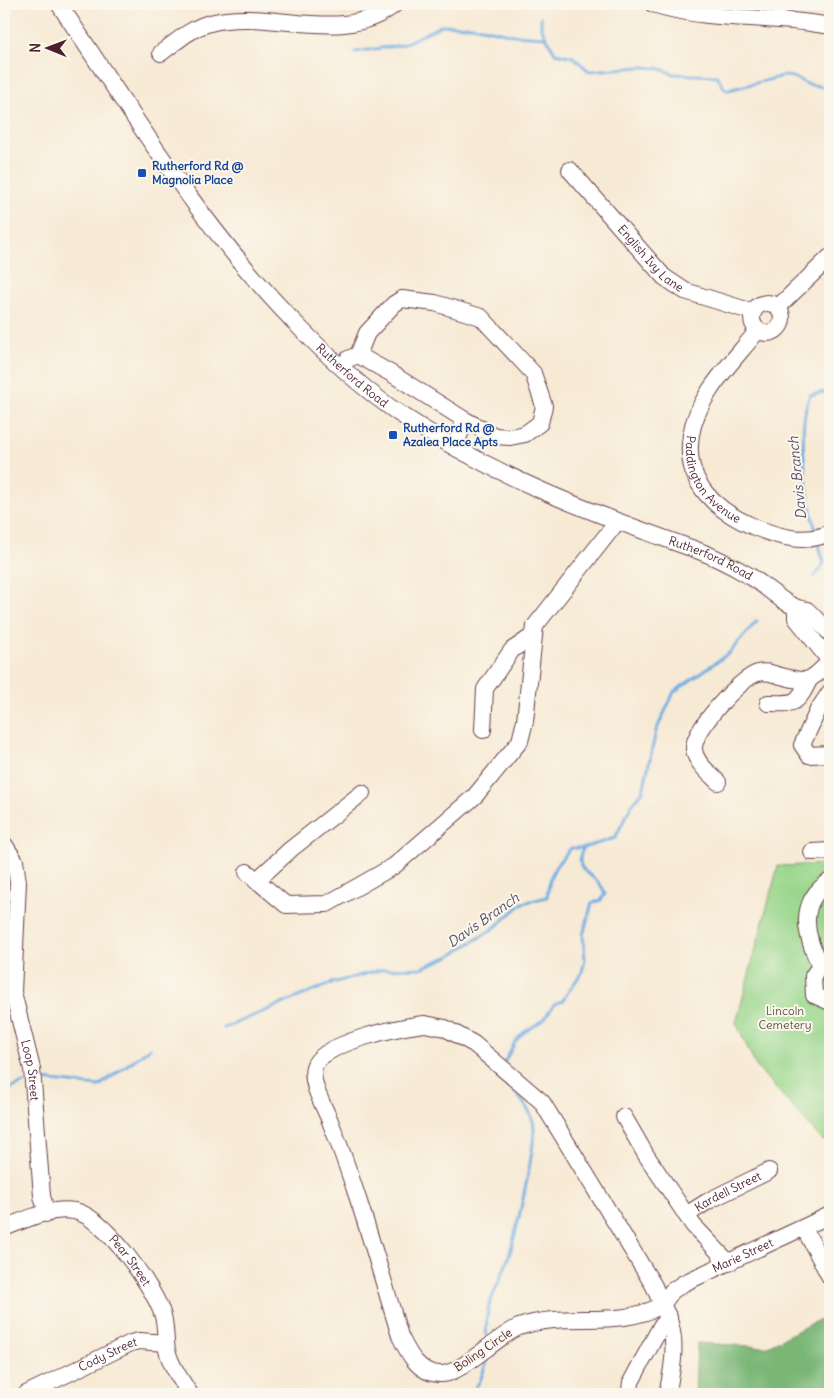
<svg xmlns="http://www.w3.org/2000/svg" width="834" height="1398" font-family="Delius,sans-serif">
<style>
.green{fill:#98d68b;stroke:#717a5b}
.forest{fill:#7ab777;stroke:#626b51}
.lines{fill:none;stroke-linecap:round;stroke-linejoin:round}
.stream{stroke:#70aee3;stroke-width:3}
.minor-casing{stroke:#643d44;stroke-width:18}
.minor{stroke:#fff;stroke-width:16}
.transit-dot{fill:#1a4fb4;stroke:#fbf7ec;stroke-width:2}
.labels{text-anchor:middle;stroke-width:4;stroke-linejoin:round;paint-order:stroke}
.transit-label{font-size:12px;font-weight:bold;fill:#164399;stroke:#fbf7ec;text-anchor:start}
.street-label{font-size:12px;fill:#4a1f2b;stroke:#fbf7ec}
.park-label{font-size:12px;fill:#615648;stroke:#fbf7ec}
.water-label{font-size:14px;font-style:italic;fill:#57516b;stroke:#fbf7ec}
</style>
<rect width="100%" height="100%" fill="#fbf7ec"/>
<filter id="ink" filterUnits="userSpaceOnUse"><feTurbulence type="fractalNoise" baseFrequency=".02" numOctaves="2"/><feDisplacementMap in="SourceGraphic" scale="10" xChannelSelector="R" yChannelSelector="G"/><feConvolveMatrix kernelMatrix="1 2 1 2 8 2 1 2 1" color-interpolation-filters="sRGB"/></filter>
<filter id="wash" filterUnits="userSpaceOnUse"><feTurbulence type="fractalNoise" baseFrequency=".0096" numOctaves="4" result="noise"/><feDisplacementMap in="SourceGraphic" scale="20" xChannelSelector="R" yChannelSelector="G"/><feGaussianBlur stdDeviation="1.12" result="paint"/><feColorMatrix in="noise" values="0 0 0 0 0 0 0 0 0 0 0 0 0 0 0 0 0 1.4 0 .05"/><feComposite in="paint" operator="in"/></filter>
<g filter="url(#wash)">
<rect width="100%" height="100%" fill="#f7ead5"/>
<path class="green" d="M830 864V1138L823 1141 756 1066 736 1023 778 866Z"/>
<path class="forest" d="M830 1314V1394H695L697 1343 766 1347Z"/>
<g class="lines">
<g class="stream">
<path d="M541 17V27L555 53 573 57 589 71 641 67 658 68 674 74 717 76 725 89 728 90 784 76 793 77 807 84 830 88"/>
<path d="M355 52 402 45 442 25 472 26 514 35 546 37"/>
<path d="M816 532C807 498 796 426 810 395L830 391"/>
<path d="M815 576 824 563 818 542"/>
<path d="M224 1028 332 983 384 969 421 968 450 956 493 929 523 903 547 897C550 872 554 867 571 848H583L615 838 631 806 643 791 656 731 674 692 729 653 757 621"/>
<path d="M504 1063 515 1042 523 1033 543 1020 554 1005 562 1001 582 972 585 959 583 935 592 903 601 900 605 894C599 872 571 876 583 848"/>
<path d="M42 1080 99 1086 150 1048"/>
<path d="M4 1091 24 1083"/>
<path d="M487 1340C483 1308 494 1295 505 1267 513 1248 539 1137 533 1121 527 1103 512 1089 499 1076L500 1074"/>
<path d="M471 1394 480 1381 488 1358"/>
</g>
</g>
</g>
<g filter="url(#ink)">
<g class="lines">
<defs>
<g id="minor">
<path id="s1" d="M59 4C135 118 206 234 303 331 332 360 363 389 397 412 493 476 586 511 694 549 713 556 731 565 748 575 768 586 785 608 807 610L830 633"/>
<path d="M653 4C713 23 770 14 830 26"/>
<path d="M161 53C176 42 191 28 210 23 270 7 343 47 395 4"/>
<path id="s2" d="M570 170 664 277 685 291 753 312"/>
<circle cx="767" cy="318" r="15"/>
<path d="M778 307 830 257"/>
<path id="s3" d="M758 330C734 361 697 395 691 435 683 483 717 512 757 528 782 538 805 544 830 533"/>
<path d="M358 355 367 333 394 304 402 299 435 303 481 317 533 373 544 406 540 423 525 434 510 437 495 436 465 420 455 447"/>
<path d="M348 359 358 355 392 374 465 420"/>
<path d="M830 692 818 710 802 745 809 755 830 754"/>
<path d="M768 703C795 704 797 705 809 680"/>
<path d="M483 730 485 689 512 650 534 635"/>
<path d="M718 782C709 773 695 762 694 749 692 731 741 677 758 673 765 671 771 673 777 675 808 683 808 684 830 661L796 618V609"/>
<path id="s4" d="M4 844 15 861 18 882 13 992 32 1069 42 1196 47 1214"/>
<path d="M812 852 830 851"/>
<path d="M247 872 286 905 327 904 394 866 475 796 520 741 525 721 535 626 617 522"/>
<path d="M256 881 291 849 362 793"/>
<path d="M820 966C805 935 797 902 830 881"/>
<path d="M820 966 813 976 814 995 830 1002"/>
<path d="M425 1024 445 1028 474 1044 542 1102 654 1286 662 1305C617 1330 566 1310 519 1327 497 1336 461 1374 442 1374 419 1375 408 1353 400 1336 378 1264 358 1191 330 1121 324 1106 310 1084 314 1067 320 1043 403 1026 425 1024Z"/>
<path d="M624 1117 646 1155 693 1225 729 1263"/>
<path id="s5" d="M686 1215 710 1200 769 1171"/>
<path id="s6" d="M4 1228C25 1220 51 1207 74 1211 103 1215 155 1288 163 1316 166 1327 165 1339 167 1350 171 1366 181 1380 190 1394"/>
<path d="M804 1228 830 1277"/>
<path id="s7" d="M26 1394 131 1343 139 1341 166 1343"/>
<path d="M632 1394 630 1390 631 1382 661 1326 669 1317"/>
<path id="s8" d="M667 1394C674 1364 679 1333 662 1305L672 1291 684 1283 830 1215"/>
</g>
</defs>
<use href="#minor" class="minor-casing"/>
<use href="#minor" class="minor"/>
</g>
</g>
<g class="transit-dot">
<rect x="137" y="168" width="10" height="10" rx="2.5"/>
<rect x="388" y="430" width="10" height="10" rx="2.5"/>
</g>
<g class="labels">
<g class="transit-label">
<text x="152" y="170">Rutherford Rd @<tspan x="152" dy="14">Magnolia Place</tspan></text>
<text x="403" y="432">Rutherford Rd @<tspan x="403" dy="14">Azalea Place Apts</tspan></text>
</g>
<g class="street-label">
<text dy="4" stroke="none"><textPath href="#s2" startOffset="120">English Ivy Lane</textPath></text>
<text dy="4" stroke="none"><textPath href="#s1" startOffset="475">Rutherford Road</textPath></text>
<text dy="4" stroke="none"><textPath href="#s3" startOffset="179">Paddington Avenue</textPath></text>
<text dy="4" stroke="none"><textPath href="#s1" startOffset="880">Rutherford Road</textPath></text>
<text dy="4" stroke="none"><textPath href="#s4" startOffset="232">Loop Street</textPath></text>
<text dy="4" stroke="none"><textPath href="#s5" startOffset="48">Kardell Street</textPath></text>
<text dy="4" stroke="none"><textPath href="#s8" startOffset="188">Marie Street</textPath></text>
<text dy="4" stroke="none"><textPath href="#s6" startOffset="149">Pear Street</textPath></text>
<text transform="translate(483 1350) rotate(-34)" y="4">Boling Circle</text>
<text dy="4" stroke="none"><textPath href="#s7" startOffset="91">Cody Street</textPath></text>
</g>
<g class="park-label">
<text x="785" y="1015">Lincoln<tspan x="785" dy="14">Cemetery</tspan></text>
</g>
<g class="water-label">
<text transform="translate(797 478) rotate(-96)" y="5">Davis Branch</text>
<text transform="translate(483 920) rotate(-35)" y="5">Davis Branch</text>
</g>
</g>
<rect width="834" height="1398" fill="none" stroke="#fbf7ec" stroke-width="20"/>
<g transform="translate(48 48) rotate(271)" stroke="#fbf7ec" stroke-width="4" paint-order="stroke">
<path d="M0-4L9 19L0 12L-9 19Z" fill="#4a1f2b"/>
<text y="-8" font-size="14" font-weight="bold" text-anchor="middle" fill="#4a1f2b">N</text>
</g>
</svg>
